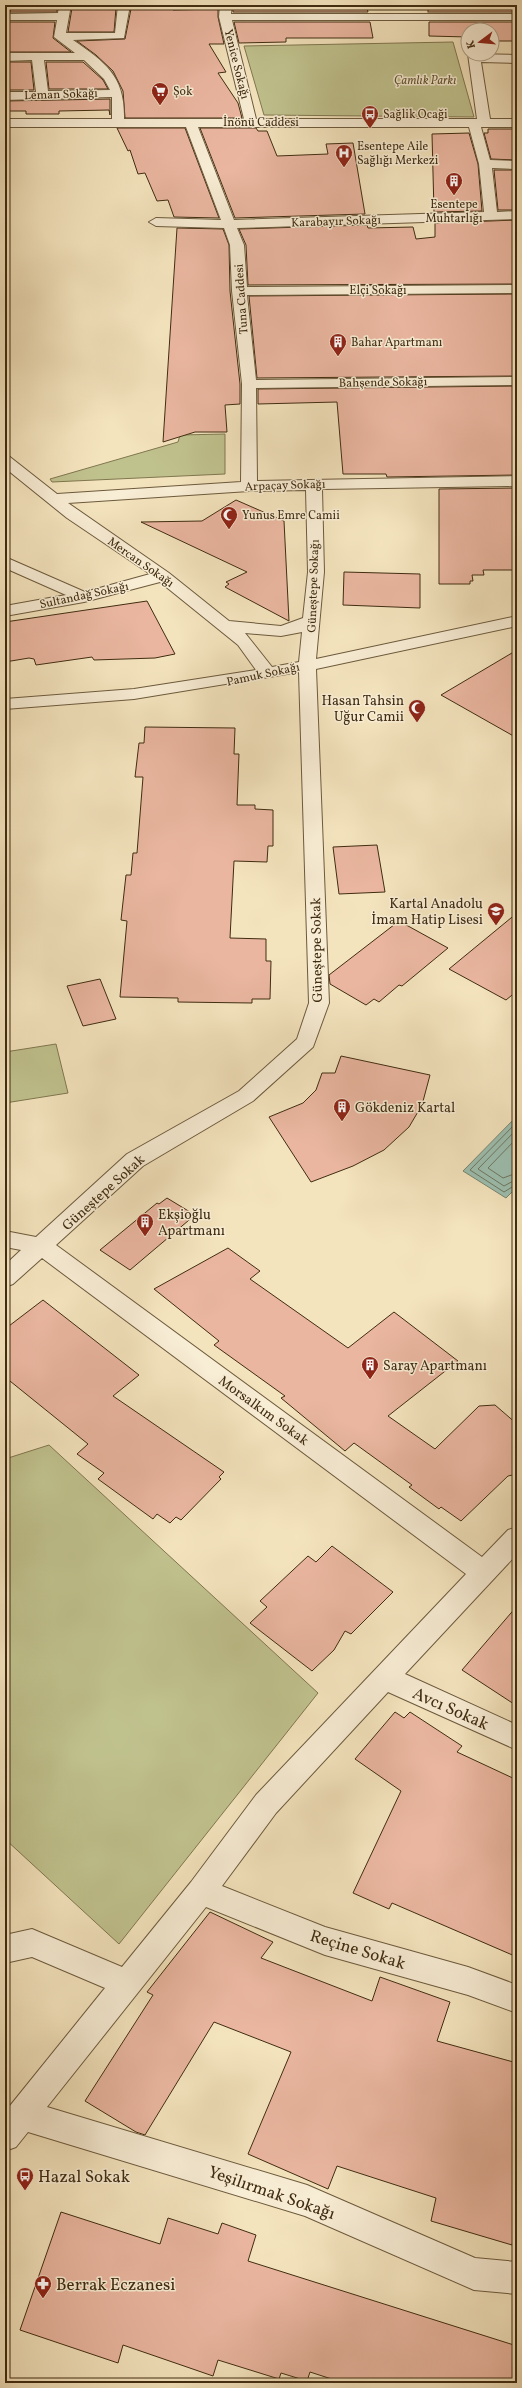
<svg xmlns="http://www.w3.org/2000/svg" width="522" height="2388" font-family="Vollkorn,serif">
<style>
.green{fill:#c0c28e;stroke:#807750}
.water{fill:#9cbfb0;stroke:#778470}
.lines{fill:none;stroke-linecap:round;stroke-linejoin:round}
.shore{stroke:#6e7660;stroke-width:1}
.building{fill:#eab6a0;stroke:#402c11}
.minor-casing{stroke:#6d5a3c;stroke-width:2}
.minor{fill:#f8edd5;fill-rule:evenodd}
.labels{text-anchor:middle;stroke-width:3;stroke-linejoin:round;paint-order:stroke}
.far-street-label{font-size:12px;fill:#402c11;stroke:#f8edd5}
.far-park-label{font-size:12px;font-style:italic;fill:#605230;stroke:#f8edd5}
.far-poi-label{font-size:12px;fill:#402c11;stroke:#f8edd5;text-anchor:start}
.poi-label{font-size:14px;fill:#402c11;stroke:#f8edd5;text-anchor:start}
.street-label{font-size:14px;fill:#402c11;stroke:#f8edd5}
.near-street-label{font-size:17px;fill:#402c11;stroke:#f8edd5}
.near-poi-label{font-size:17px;fill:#402c11;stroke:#f8edd5;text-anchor:start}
</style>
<rect width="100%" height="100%" fill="#f4e4be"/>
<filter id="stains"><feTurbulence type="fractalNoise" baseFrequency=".005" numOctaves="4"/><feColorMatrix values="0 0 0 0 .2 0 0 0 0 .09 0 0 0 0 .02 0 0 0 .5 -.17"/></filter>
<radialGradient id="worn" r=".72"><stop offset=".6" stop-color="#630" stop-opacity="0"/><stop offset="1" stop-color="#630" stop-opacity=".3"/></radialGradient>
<g class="green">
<path d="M453 42 474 117 264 115 244 46Z"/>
<path d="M225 434V474L52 482 50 479 178 442 180 435Z"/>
<path d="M56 1044 68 1093 5 1103V1052Z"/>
<path d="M49 1445 318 1693 119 1944 5 1839V1459Z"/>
</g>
<path class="water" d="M517 1116V1187L506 1198 463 1171Z"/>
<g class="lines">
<g class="shore">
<path d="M517 1122 470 1170 504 1192 517 1184"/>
<path d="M517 1129 478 1169 504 1186 517 1179"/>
<path d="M517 1138 488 1168 503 1178 517 1173"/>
</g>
</g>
<g class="building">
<path d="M11 5H48V8H57V12H10Z"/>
<path d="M134 5H174L173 10 218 9V17L224 44H209L226 72 218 73 238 103 242 118H125L123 91 113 71 96 55 77 41 125 39 131 9H133Z"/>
<path d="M250 5H366L368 12H233V9H246Z"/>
<rect x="428" y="5" width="89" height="7"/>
<path d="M72 8H116L114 32H68Z"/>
<path d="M5 22H55L53 38 71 52H5Z"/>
<path d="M234 22H370L373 38H286V42L239 43Z"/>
<path d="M429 22H517V41H492V30H468V37L429 36Z"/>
<path d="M5 62H31L34 90H5Z"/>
<path d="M46 62H83L103 80 108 89H49Z"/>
<path d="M110 99V115L109 110 59 111V114H26V111H5V101Z"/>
<path d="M117 128H185L219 218 174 217 168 200 157 201 145 173 138 174 130 150 128 151Z"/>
<path d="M200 128H256L258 131H267L277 156 328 154 326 144 353 143 365 214 235 218Z"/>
<path d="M488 129H517V160L491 159 484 133H488Z"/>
<path d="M469 133 478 164 482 211 434 212 432 134Z"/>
<path d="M494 170H517V210H498Z"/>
<path d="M517 220V284L248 285 246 245 239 229 367 225 368 228 413 227 416 239 435 237V223Z"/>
<path d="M177 228 223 229 229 245 230 291 240 384V404L225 405 227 432H195L163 442Z"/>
<path d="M517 294V376L257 378 249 296Z"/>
<path d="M517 386V475L387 477 386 474H343L337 402 258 404V389Z"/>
<path d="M517 488V570H483L484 575H472L473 581H470V584H439V489Z"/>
<path d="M236 500 284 521 289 621 225 587 229 584 226 582 247 572 141 522 202 521Z"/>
<path d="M344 572 420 574V608L343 605Z"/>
<path d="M147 601 175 654 155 658 94 660 92 657 36 665 34 659 29 658 5 662V622Z"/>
<path d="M517 650V738L441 695Z"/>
<path d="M145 727 235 728 234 754H239L237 805H255V809L273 810V846H268L267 862 234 861 230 938 266 939V961H271L270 999H252V1003L178 1002V998L120 997 127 921 121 920 126 875H131L133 853H137L143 777H135L139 743H144Z"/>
<path d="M377 845 385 892 339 894 333 847Z"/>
<path d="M517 913V991L506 1000 449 969Z"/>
<path d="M399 921 448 948 402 986 399 985 379 1002 374 999 366 1005 330 984 329 975Z"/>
<path d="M100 979 116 1019 83 1026 67 986Z"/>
<path d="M341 1056 430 1075 422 1105 409 1127 384 1150 353 1166 311 1182 269 1117 303 1103 316 1090 322 1073H335Z"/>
<path d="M167 1198 195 1215 130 1270 100 1250 157 1203 159 1204Z"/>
<path d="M228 1248 260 1271 250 1279 348 1348 394 1312 458 1361 388 1416 435 1449 479 1406 495 1405 517 1424V1474L508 1476 461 1521 441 1507 439 1509 409 1487 412 1485 354 1443 345 1451 281 1398 285 1396 214 1345 219 1341 154 1289Z"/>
<path d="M43 1300 139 1375 113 1396 224 1472 219 1477 221 1479 181 1520 176 1517 170 1523 157 1514 153 1519 98 1479 104 1473 77 1454 88 1444 5 1377V1329Z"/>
<path d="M332 1546 393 1592 351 1634 345 1631 334 1650 312 1671 250 1623 267 1607 260 1601 308 1556 316 1562Z"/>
<path d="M517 1606V1706L462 1670Z"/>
<path d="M395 1712 404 1718 410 1712 462 1746 457 1752 517 1780V1957L392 1903 389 1909 353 1893 401 1791 355 1759Z"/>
<path d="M210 1912 273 1942 261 1958 372 2001 380 1977 450 2002 437 2041 517 2063V2221L512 2245 431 2221 436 2198 337 2166 328 2189 248 2154 291 2052 214 2022 145 2135 136 2132 85 2101 153 1995 147 1992Z"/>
<path d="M61 2212 160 2244 168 2218 218 2234 222 2223 256 2235 248 2261 517 2346V2383H344L310 2372 307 2381 281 2373 279 2379 218 2360 213 2376 123 2345 118 2363 20 2330Z"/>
</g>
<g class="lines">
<defs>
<path id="minor" d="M59 5H71L66 33H115L118 5H130L124 38 73 40C106 63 125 76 124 119H244L219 17 220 5H232L231 14H517V20H232L256 119H477L468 54 517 55V63L481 62 490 119H517V127H481L490 160 517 161V169L492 168 497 212 517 211V219L237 228 244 245 247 287 517 285V293L247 295 256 380 517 377V385L256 388 257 481 517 476V486L322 489 324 572 316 659 517 616V626L316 669 329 1003 313 1047 253 1101 143 1166 56 1245 482 1557 508 1530 517 1527V1554L405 1674 517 1725V1750L388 1692 276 1813 222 1886 325 1927 468 1967 517 1985V2013L468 1995 325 1955 206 1907 47 2107 307 2185 475 2258 517 2262V2294L474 2290 305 2216 28 2132 16 2147 5 2151V2112L105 1988 32 1957 5 1963V1935L32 1929 122 1967 191 1882 256 1795 466 1574 42 1258 13 1284 5 1287V1265L21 1250 5 1247V1231L36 1237 127 1154 239 1091 297 1039 309 1003 299 672 134 699 5 709V699L134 689 256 670 238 645 160 582 84 602 5 616V606L66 595 5 568V557L85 592 150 574 67 518 5 468V455L10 457 57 494 241 482 242 384 232 291 230 245 224 228 156 226 149 222 156 218 221 220 186 127H5V119H112V97L5 100V92H36L32 60 5 61V53H75L54 37 57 20H5V14L58 13ZM44 60H84L104 79 110 90 48 91ZM198 127H469L479 164 484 212 234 220ZM306 490 308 572 303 618 281 626 229 621 169 573 68 503 249 491ZM302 632 299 662 272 667 245 633 281 636Z"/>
</defs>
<use href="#minor" class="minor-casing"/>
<use href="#minor" class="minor"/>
</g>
<defs>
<symbol id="supermarket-pin" viewBox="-11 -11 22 30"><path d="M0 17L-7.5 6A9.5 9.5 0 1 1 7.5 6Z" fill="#8f2418" stroke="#f8edd5"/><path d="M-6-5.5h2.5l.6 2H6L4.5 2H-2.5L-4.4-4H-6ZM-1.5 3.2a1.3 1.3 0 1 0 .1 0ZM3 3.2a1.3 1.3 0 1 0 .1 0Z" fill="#fff"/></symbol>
<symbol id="bus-pin" viewBox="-11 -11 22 30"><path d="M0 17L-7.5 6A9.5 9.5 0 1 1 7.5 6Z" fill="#8f2418" stroke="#f8edd5"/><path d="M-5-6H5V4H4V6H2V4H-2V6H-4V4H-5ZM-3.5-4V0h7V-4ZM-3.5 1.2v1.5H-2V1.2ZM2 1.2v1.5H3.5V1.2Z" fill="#fff"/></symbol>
<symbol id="hospital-pin" viewBox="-11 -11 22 30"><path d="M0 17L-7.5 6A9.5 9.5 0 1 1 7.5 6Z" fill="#8f2418" stroke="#f8edd5"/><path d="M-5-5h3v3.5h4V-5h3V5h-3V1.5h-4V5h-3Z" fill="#fff"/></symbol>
<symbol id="building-pin" viewBox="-11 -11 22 30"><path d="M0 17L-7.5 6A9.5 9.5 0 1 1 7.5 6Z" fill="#8f2418" stroke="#f8edd5"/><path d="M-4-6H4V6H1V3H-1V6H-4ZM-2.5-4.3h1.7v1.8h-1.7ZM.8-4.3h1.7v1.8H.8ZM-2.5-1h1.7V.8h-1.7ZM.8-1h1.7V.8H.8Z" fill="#fff"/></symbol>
<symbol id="mosque-pin" viewBox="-11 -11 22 30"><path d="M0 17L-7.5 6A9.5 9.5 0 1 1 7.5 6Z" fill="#8f2418" stroke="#f8edd5"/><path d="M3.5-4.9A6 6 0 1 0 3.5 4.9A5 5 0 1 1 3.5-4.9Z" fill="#fff"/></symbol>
<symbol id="school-pin" viewBox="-11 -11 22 30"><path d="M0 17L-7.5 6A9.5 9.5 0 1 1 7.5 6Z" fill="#8f2418" stroke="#f8edd5"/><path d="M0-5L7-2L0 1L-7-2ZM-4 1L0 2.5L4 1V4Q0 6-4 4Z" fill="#fff"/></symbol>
<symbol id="pharmacy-pin" viewBox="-11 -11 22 30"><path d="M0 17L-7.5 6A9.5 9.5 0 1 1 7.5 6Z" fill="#8f2418" stroke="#f8edd5"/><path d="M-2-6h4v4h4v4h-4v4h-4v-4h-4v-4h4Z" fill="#fff"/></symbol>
</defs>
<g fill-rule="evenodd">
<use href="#supermarket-pin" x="150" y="81" width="20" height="27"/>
<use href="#bus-pin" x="360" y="104" width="20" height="27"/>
<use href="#hospital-pin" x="334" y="143" width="20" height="27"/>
<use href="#building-pin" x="444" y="171" width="20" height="27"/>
<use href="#building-pin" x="328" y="332" width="20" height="27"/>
<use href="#mosque-pin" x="219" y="505" width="20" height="27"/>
<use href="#mosque-pin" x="407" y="698" width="20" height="27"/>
<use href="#school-pin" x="486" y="901" width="20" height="27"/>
<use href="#building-pin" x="332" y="1097" width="20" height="27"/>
<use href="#building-pin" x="135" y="1212" width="20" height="27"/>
<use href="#building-pin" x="360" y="1355" width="20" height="27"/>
<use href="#bus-pin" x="15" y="2166" width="20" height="27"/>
<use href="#pharmacy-pin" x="33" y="2274" width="20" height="27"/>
</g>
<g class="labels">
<g class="far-street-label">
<text transform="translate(237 64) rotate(76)" y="4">Yenice Sokağı</text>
<text transform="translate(61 94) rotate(-2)" y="4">Leman Sokağı</text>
<text x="261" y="126">İnönü Caddesi</text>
<text transform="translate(336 221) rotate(-2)" y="4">Karabayır Sokağı</text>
<text x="378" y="294">Elçi Sokağı</text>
<text transform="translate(241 299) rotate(-94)" y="4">Tuna Caddesi</text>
<text transform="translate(383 382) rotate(-1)" y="4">Bahşende Sokağı</text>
<text transform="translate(285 485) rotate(-2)" y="4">Arpaçay Sokağı</text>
<text transform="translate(141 562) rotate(35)" y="4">Mercan Sokağı</text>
<text transform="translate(313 586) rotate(-88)" y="4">Güneştepe Sokağı</text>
<text transform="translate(84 595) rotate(-12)" y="4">Sultandağ Sokağı</text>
<text transform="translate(263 674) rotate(-12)" y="4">Pamuk Sokağı</text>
</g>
<g class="far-park-label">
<text x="425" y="84">Çamlık Parkı</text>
</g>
<g class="far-poi-label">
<text x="173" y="95">Şok</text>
<text x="383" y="118">Sağlik Ocaği</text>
<text x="357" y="150">Esentepe Aile<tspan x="357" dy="14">Sağlığı Merkezi</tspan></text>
<text x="454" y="208" text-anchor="middle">Esentepe<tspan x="454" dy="14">Muhtarlığı</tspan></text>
<text x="351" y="346">Bahar Apartmanı</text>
<text x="242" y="519">Yunus Emre Camii</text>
</g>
<g class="poi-label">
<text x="404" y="705" text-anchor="end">Hasan Tahsin<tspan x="404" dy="16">Uğur Camii</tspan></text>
<text x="483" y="908" text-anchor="end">Kartal Anadolu<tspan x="483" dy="16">İmam Hatip Lisesi</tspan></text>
<text x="355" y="1112">Gökdeniz Kartal</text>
<text x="158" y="1219">Ekşioğlu<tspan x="158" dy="16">Apartmanı</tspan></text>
<text x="383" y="1370">Saray Apartmanı</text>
</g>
<g class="street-label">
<text transform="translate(316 950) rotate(-91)" y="5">Güneştepe Sokak</text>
<text transform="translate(103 1192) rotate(-42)" y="5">Güneştepe Sokak</text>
<text transform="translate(264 1410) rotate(36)" y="5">Morsalkım Sokak</text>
</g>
<g class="near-street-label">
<text transform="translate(451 1708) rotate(24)" y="6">Avcı Sokak</text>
<text transform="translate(358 1949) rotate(17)" y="6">Reçine Sokak</text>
<text transform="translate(272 2192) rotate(19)" y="6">Yeşilırmak Sokağı</text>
</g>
<g class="near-poi-label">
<text x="38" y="2182">Hazal Sokak</text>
<text x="56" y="2290">Berrak Eczanesi</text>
</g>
</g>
<rect width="522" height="2388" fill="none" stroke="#f4e4be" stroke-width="20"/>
<rect x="6" y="6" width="510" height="2376" fill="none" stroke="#402c11" stroke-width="2"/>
<rect x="10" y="10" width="502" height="2368" fill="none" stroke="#402c11"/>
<g transform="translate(480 42) rotate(254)"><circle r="19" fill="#f8edd5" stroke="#aea087"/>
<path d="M0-3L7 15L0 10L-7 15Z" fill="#8f2418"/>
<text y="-6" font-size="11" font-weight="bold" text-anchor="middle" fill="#402c11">K</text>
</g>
<rect width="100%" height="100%" filter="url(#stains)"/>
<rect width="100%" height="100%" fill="url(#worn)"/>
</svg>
